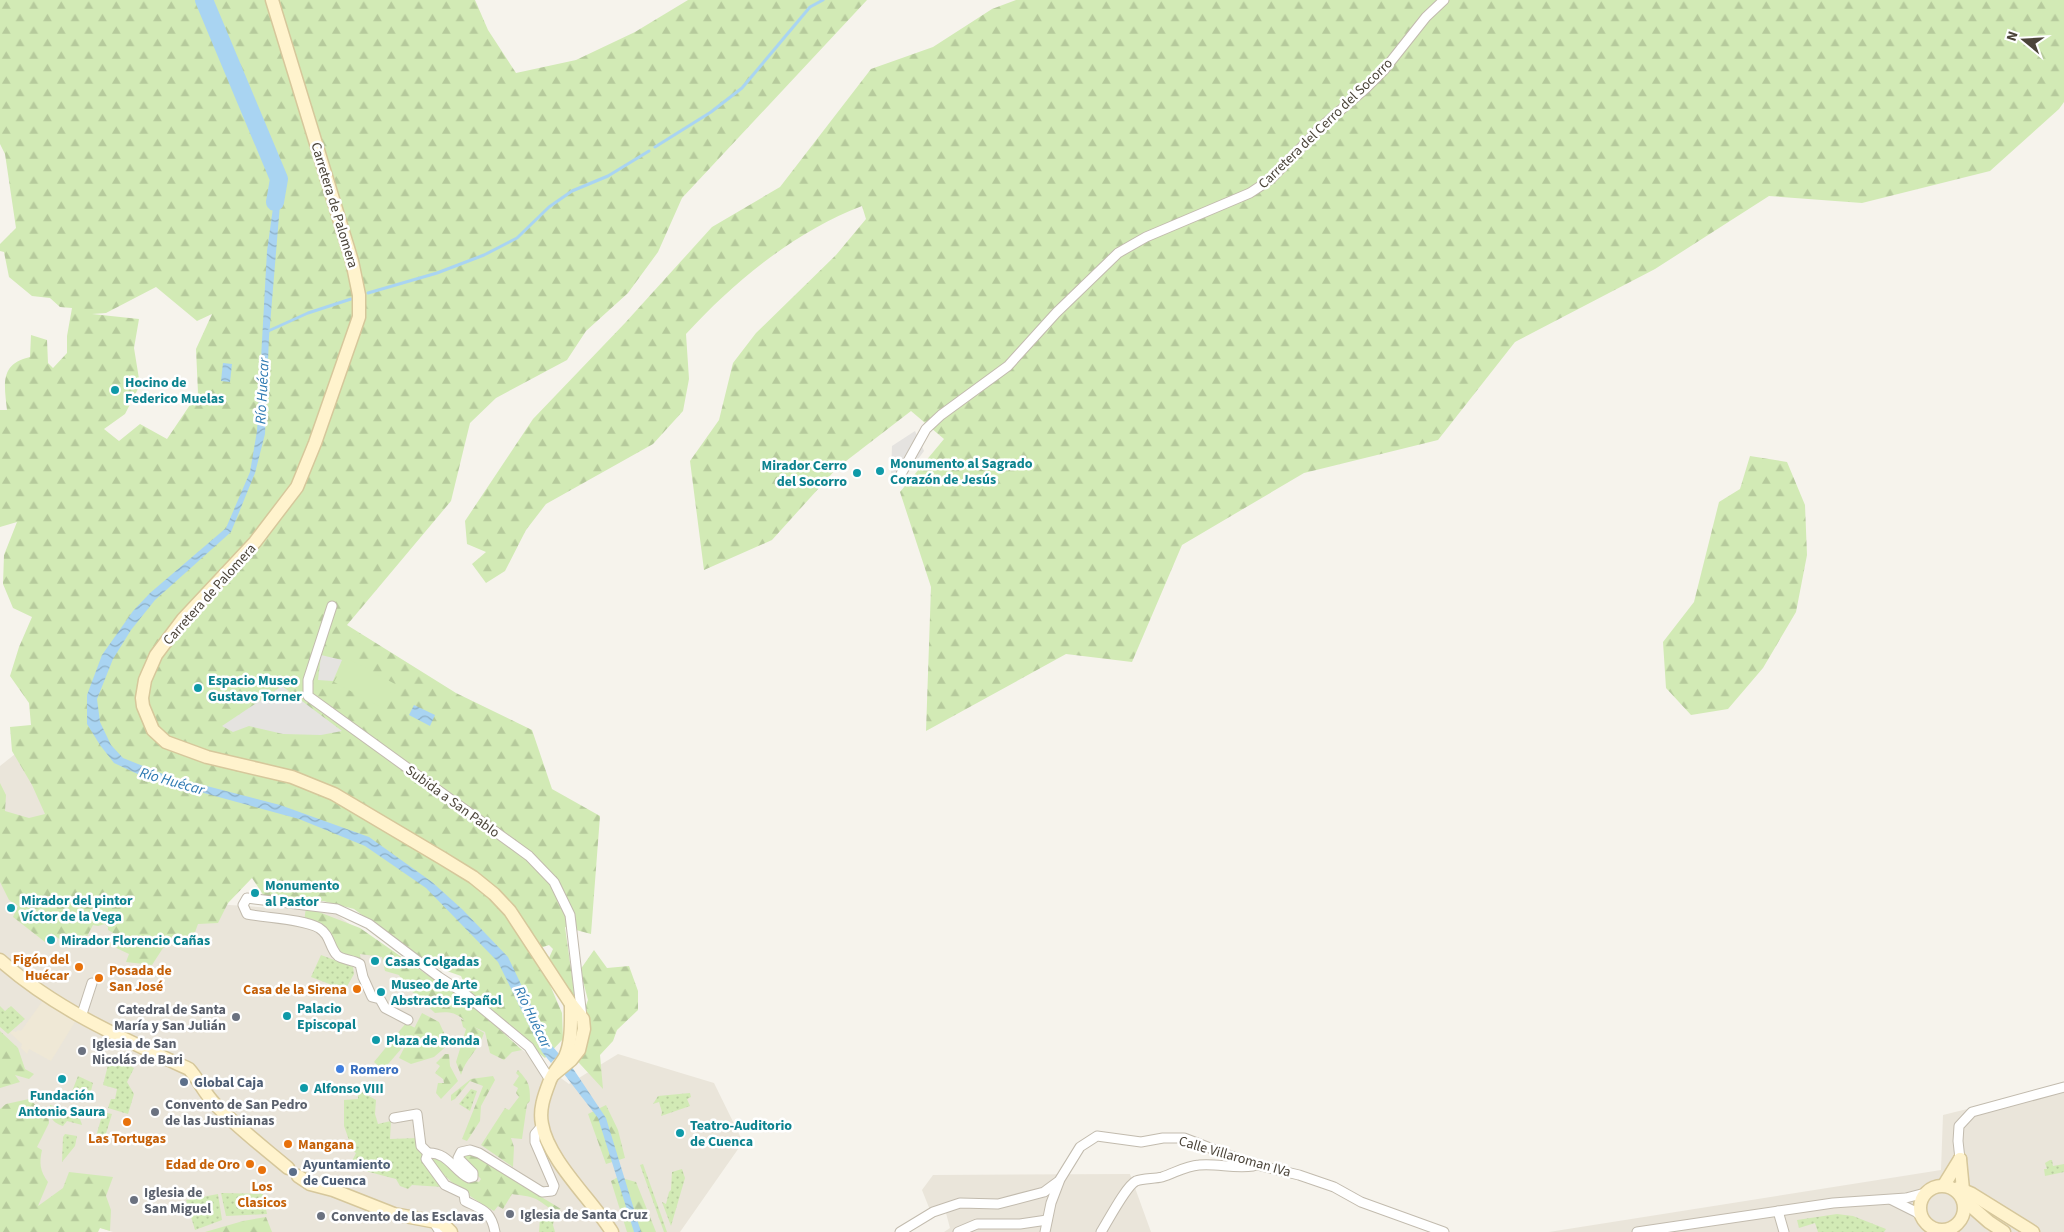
<svg xmlns="http://www.w3.org/2000/svg" width="2064" height="1232" font-family="'Source Sans 3',sans-serif">
<style>
.residential{fill:#eae5da}
.education{fill:#efe8d6}
.forest{fill:url(#forest-firs);fill-rule:evenodd}
.park{fill:#d2eab5}
.garden{fill:url(#garden-dots)}
.parking{fill:#e5e3e0}
.water{fill:url(#water-waves)}
.lines{fill:none;stroke-linecap:round;stroke-linejoin:round}
.stream{stroke:#a9d4f2;stroke-width:3}
.river{stroke:#a9d4f2;stroke-width:18}
.street-casing{stroke:#c2bbae;stroke-width:11}
.secondary-casing{stroke:#d6c79b;stroke-width:15}
.street{stroke:#fff;stroke-width:9}
.secondary{stroke:#fff3cd;stroke-width:12}
.culture-dot{fill:#0f9aa8;stroke:#fff;stroke-width:2}
.food-dot{fill:#e8710a;stroke:#fff;stroke-width:2}
.worship-dot{fill:#6b7280;stroke:#fff;stroke-width:2}
.shop-dot{fill:#3f7fe0;stroke:#fff;stroke-width:2}
.service-dot{fill:#5c6f8a;stroke:#fff;stroke-width:2}
.labels{text-anchor:middle;stroke-width:5;stroke-linejoin:round;paint-order:stroke}
.street-label{font-size:14px;fill:#4b4439;stroke:#fff}
.culture-label{font-size:14px;font-weight:bold;fill:#0d838f;stroke:#fff;text-anchor:start}
.food-label{font-size:14px;font-weight:bold;fill:#c56008;stroke:#fff;text-anchor:end}
.worship-label{font-size:14px;font-weight:bold;fill:#5b616d;stroke:#fff;text-anchor:start}
.shop-label{font-size:14px;font-weight:bold;fill:#366cbe;stroke:#fff;text-anchor:start}
.service-label{font-size:14px;font-weight:bold;fill:#4e5e75;stroke:#fff;text-anchor:start}
.water-label{font-size:15px;font-style:italic;fill:#2e7ab2;stroke:#fff}
</style>
<defs>
<pattern id="forest-firs" width="22" height="20" patternUnits="userSpaceOnUse" patternTransform="scale(1.25)"><rect width="22" height="20" fill="#d2eab5"/><path d="M5 1l3.5 6h-7zM16 11l3.5 6h-7z" fill="#b6ca9c"/></pattern>
<pattern id="garden-dots" width="8" height="8" patternUnits="userSpaceOnUse" patternTransform="scale(1.25)"><rect width="8" height="8" fill="#d2eab5"/><path d="M2 2h.1M6 6h.1" fill="none" stroke="#b6ca9c" stroke-width="1.8" stroke-linecap="round"/></pattern>
<pattern id="water-waves" width="16" height="10" patternUnits="userSpaceOnUse" patternTransform="scale(1.25)"><rect width="16" height="10" fill="#a9d4f2"/><path d="M0 5q4-4 8 0t8 0" fill="none" stroke="#8caec5"/></pattern>
</defs>
<rect width="100%" height="100%" fill="#f6f3ec"/>
<g class="residential">
<path d="M34 739 156 900 333 912 569 1084 618 1054 714 1083 743 1142 680 1232H113L0 1194V766Z"/>
<path d="M2064 1085V1232H1549L1941 1170 1943 1115Z"/>
<path d="M1130 1174 1151 1232H944L950 1228 946 1213 930 1210 922 1190 933 1175Z"/>
</g>
<path class="education" d="M44 999 78 1017 51 1061 29 1049 27 1054 21 1048 22 1044 10 1033 12 1031 16 1032 18 1030 21 1031Z"/>
<g class="forest">
<path d="M0 0H475L488 30 516 73 576 60 635 32 688 0H867L682 198 658 252 628 293 586 331 567 360 496 398 470 423 451 501 347 625 456 693 532 730 552 789 600 816 591 934 565 927 575 998 549 958 553 949 549 945 535 950 562 1013 563 1039 545 1058 501 1023 469 994 461 976 427 964 354 909 323 901H289L264 896 252 878 228 903 218 923 198 924 195 932 163 948 152 965 126 962 129 954 110 945 115 934 108 930V927L105 924 98 926 93 925 84 942 81 941 80 944 71 941 70 944 65 943 51 933 45 942 13 917 18 906 9 900 0 882V783L6 795 5 811 29 818 45 814 32 785 12 751 10 727 31 725 29 703 10 676 19 647 32 617 13 608 3 584 4 555 17 522 0 527V410H7C4 383 0 364 30 357L31 335 47 340 48 363 53 368 67 353V336L72 308 60 307 50 298 32 296 9 277 4 252 0 251V244L16 228 5 154 0 144ZM156 287 197 321 212 314 196 349 198 393 167 439 140 424 119 441 104 429 125 414 140 385 134 348 139 319 92 314 106 313Z"/>
<path d="M1016 0H2064V102L2059 109 1990 171 1862 203 1769 196 1655 269 1515 342 1438 440 1304 473 1182 545 1132 662 1066 654 926 731 931 587 900 492 944 439 911 411 837 468 772 540 704 570 690 461 719 420 733 363 756 333 836 255 866 219 862 206C794 232 735 281 686 334L689 379 683 411 653 444 546 504 526 530 505 571 486 583 472 564 486 552 467 544 465 521 533 419 625 323 712 227 780 187 871 69 933 47 992 9Z"/>
<path d="M1750 456 1787 462 1805 505 1807 555 1796 612 1763 668 1728 709 1691 715 1666 688 1663 642 1694 602 1719 502 1740 489Z"/>
<path d="M306 907 360 928 426 974 466 999 522 1050 512 1052 504 1060 490 1053 485 1032 474 1027 484 1033C479 1050 465 1059 461 1075L456 1062 466 1029 463 1027 461 1019 465 1021C457 1012 447 1011 435 1013L405 985 399 975 385 971 382 957 360 954 361 965 342 959 327 935 304 922Z"/>
<path d="M594 950 607 968 629 966 638 991V1010L617 1030 613 1041 600 1055 603 1089 569 1052 588 1000 580 970Z"/>
<path d="M422 1013 439 1022 449 1044 434 1057 411 1064 399 1058Z"/>
<path d="M0 1031 18 1048 25 1069 34 1074 29 1079 15 1075 20 1082 0 1088Z"/>
<path d="M445 1054H449L450 1066 458 1081 441 1099 436 1093 438 1083H444L443 1079 435 1073 440 1066 436 1063Z"/>
<path d="M518 1070C529 1082 530 1085 530 1101L527 1104 522 1139 511 1138 514 1147 513 1167 481 1145 505 1108 509 1110 519 1097 516 1093 518 1088 513 1085 519 1076 516 1073Z"/>
<path d="M493 1076 495 1080 481 1106 480 1121 467 1141 462 1139 483 1086 470 1081 455 1099 451 1101V1095L471 1079Z"/>
<path d="M29 1099 39 1108 47 1107 49 1123 37 1147 42 1150C39 1163 40 1171 48 1182L38 1206 63 1188 69 1172 113 1177 106 1196 111 1210 110 1231 100 1228 98 1232H0V1109L6 1104Z"/>
<path d="M606 1105 618 1130 625 1158 606 1164 588 1114Z"/>
<path d="M465 1155H473L561 1209C550 1212 544 1203 536 1199 529 1196 519 1195 512 1194L503 1209 498 1206 494 1211C469 1197 448 1181 429 1160L432 1156 443 1160 464 1178 479 1182 481 1179 463 1160Z"/>
<path d="M618 1177 636 1182 656 1232H627L611 1181Z"/>
<path d="M266 1217 272 1232H205L243 1221Z"/>
</g>
<g class="park">
<path d="M347 658 395 684 382 708 334 682Z"/>
<path d="M406 1023 415 1028 407 1042 383 1070 374 1062Z"/>
</g>
<g class="garden">
<path d="M321 955 353 967 354 974 345 990 311 977Z"/>
<path d="M0 1006 5 1011 11 1006 25 1019 8 1034 0 1027Z"/>
<path d="M114 1056 131 1058 130 1066 134 1068 127 1082 134 1094 128 1114 108 1108 111 1099H115L117 1089 103 1085 108 1065Z"/>
<path d="M78 1076 93 1083 88 1102 71 1094Z"/>
<path d="M471 1089 477 1091 470 1111 459 1104Z"/>
<path d="M358 1090 376 1100 375 1114 378 1124 391 1121 390 1139 418 1138 443 1187 412 1185 408 1189 400 1186 396 1179 354 1168 353 1159 356 1153 347 1146 350 1143 344 1126V1100L358 1099Z"/>
<path d="M690 1093 691 1097 687 1099 690 1106 661 1116 662 1112 659 1102 653 1104 658 1096Z"/>
<path d="M50 1105 71 1111 73 1117 80 1119 82 1125 67 1121 63 1126C51 1122 50 1117 50 1105Z"/>
<path d="M103 1112 112 1114 103 1143 95 1140Z"/>
<path d="M65 1134 77 1136 75 1146 62 1162 63 1137Z"/>
<path d="M2050 1160H2052L2053 1166 2064 1164V1172L2045 1176 2044 1169H2047L2045 1163Z"/>
<path d="M643 1164 667 1232H664L640 1165Z"/>
<path d="M682 1169 685 1178 671 1226 662 1202 666 1204 669 1192 671 1190 672 1172Z"/>
<path d="M221 1193 263 1194 267 1214 226 1216Z"/>
<path d="M218 1194 222 1220 195 1230 186 1200Z"/>
<path d="M549 1211 555 1213 553 1225 555 1232H539L540 1218 549 1217Z"/>
<path d="M1837 1214 1853 1216 1886 1229 1884 1232H1818L1815 1223 1799 1228 1797 1220Z"/>
</g>
<g class="parking">
<path d="M915 431 924 451 899 484 891 475 892 446Z"/>
<path d="M321 655 342 660 333 681 318 680Z"/>
<path d="M282 686 342 731 321 735 283 734 249 726 233 732 222 726Z"/>
</g>
<g class="water">
<path d="M277 179 282 180 269 337 265 434 255 473 231 532 155 600 131 630 113 659 97 699 100 722 111 745 123 758 168 776 280 805 369 837 432 882 463 910 508 957 548 1041 559 1054 551 1063 542 1052 498 962 426 888 365 846 299 819 142 776 114 763 100 745 87 724V695L102 655 133 611 150 593 226 528 250 472 257 431 267 251Z"/>
<path d="M223 363 232 364 230 382 221 381Z"/>
<path d="M414 705 435 715 430 726 409 715Z"/>
<path d="M572 1067 606 1118 641 1232H634L598 1118 564 1074Z"/>
</g>
<g class="lines">
<g class="stream">
<path d="M655 147 711 112 742 88 810 7 823 0"/>
<path d="M368 293 437 273 484 255 517 238 549 207 572 191 608 176 649 151"/>
<path d="M266 332 308 313 351 299"/>
</g>
<path class="river" d="M204 0 279 179 275 202"/>
<defs>
<g id="street">
<path d="M901 474 926 429 941 415 1008 366 1056 313 1118 253 1146 237 1250 193 1271 179 1320 128 1366 88 1384 70 1426 17 1444 0"/>
<path d="M332 606 308 680V696L529 856 554 882 570 915 582 1017"/>
<path d="M81 1017 92 983"/>
<path d="M408 1020 385 1008 380 999 372 997 363 977 360 964C352 959 340 960 336 954 329 945 330 935 319 928 303 919 266 918 247 914L243 905 247 898 337 909 369 924 439 977 465 994 529 1047 550 1080"/>
<path d="M394 1118 417 1114 421 1146 428 1153"/>
<path d="M1960 1159 1958 1141 1959 1126 1972 1112 2064 1087"/>
<path d="M1892 1200 1916 1212 1922 1217"/>
<path d="M1778 1211 1784 1232"/>
<path d="M433 1221 440 1232"/>
<path d="M495 1232C491 1211 483 1210 465 1201L464 1194 445 1185 426 1159 428 1153C448 1152 454 1171 469 1178L473 1177V1173L458 1158 461 1152 470 1150 479 1153 542 1192 552 1191 554 1186 535 1142V1134L542 1126"/>
<path d="M900 1232 933 1212 960 1203 998 1204 1044 1192 1059 1181 1080 1147 1097 1136 1141 1142 1163 1138H1184L1249 1163 1299 1175 1334 1187 1361 1202 1444 1232"/>
<path d="M958 1232 977 1224H1020L1047 1220"/>
<path d="M1045 1232 1051 1203 1059 1182"/>
<path d="M1101 1232C1108 1221 1126 1186 1136 1181 1143 1178 1154 1179 1162 1177 1175 1173 1185 1166 1199 1165 1217 1163 1234 1169 1253 1166"/>
<path d="M1637 1232 1833 1203 1906 1198 1925 1193"/>
</g>
<g id="secondary">
<path d="M272 0 352 261 359 295V317L315 443 297 487 255 542 183 619 156 655 145 680 142 698 143 706 153 730 166 742 207 757 292 777 334 794 442 858 473 877 494 894 510 911 571 1004 583 1019 584 1029 579 1050 571 1060 554 1074"/>
<path d="M0 960C55 1009 123 1039 189 1069 199 1080 204 1093 215 1104 237 1127 263 1147 288 1168"/>
<path d="M571 1004C571 1022 572 1041 565 1057 560 1066 552 1073 549 1083 544 1096 539 1110 542 1124 548 1160 592 1200 612 1232"/>
<path d="M1960 1159 1964 1200 1989 1222 2004 1232"/>
<path d="M298 1176 310 1184 333 1190 394 1214 442 1223 451 1232"/>
<path d="M1944 1185 1960 1159"/>
<circle cx="1942" cy="1208" r="22"/>
<path d="M1958 1188 1972 1194 2033 1232"/>
</g>
</defs>
<use href="#street" class="street-casing"/>
<use href="#secondary" class="secondary-casing"/>
<use href="#street" class="street"/>
<use href="#secondary" class="secondary"/>
</g>
<g class="culture-dot">
<circle cx="115" cy="390" r="5"/>
<circle cx="880" cy="471" r="5"/>
<circle cx="857" cy="473" r="5"/>
<circle cx="198" cy="688" r="5"/>
<circle cx="255" cy="893" r="5"/>
<circle cx="11" cy="908" r="5"/>
<circle cx="51" cy="940" r="5"/>
<circle cx="375" cy="961" r="5"/>
<circle cx="381" cy="992" r="5"/>
<circle cx="287" cy="1016" r="5"/>
<circle cx="376" cy="1040" r="5"/>
<circle cx="62" cy="1079" r="5"/>
<circle cx="304" cy="1088" r="5"/>
<circle cx="680" cy="1133" r="5"/>
</g>
<g class="food-dot">
<circle cx="79" cy="967" r="5"/>
<circle cx="99" cy="978" r="5"/>
<circle cx="357" cy="989" r="5"/>
<circle cx="127" cy="1122" r="5"/>
<circle cx="288" cy="1144" r="5"/>
<circle cx="250" cy="1164" r="5"/>
<circle cx="262" cy="1170" r="5"/>
</g>
<g class="worship-dot">
<circle cx="236" cy="1017" r="5"/>
<circle cx="82" cy="1051" r="5"/>
<circle cx="155" cy="1112" r="5"/>
<circle cx="134" cy="1200" r="5"/>
<circle cx="510" cy="1214" r="5"/>
<circle cx="321" cy="1216" r="5"/>
</g>
<circle class="shop-dot" cx="340" cy="1069" r="5"/>
<g class="service-dot">
<circle cx="184" cy="1082" r="5"/>
<circle cx="293" cy="1172" r="5"/>
</g>
<g class="labels">
<g class="street-label">
<text transform="translate(1325 123) rotate(-44)" y="5">Carretera del Cerro del Socorro</text>
<text transform="translate(335 205) rotate(73)" y="5">Carretera de Palomera</text>
<text transform="translate(209 594) rotate(-48)" y="5">Carretera de Palomera</text>
<text transform="translate(453 801) rotate(36)" y="5">Subida a San Pablo</text>
<text transform="translate(1235 1156) rotate(16)" y="5">Calle Villaroman IVa</text>
</g>
<g class="culture-label">
<text x="125" y="387">Hocino de<tspan x="125" dy="16">Federico Muelas</tspan></text>
<text x="890" y="468">Monumento al Sagrado<tspan x="890" dy="16">Corazón de Jesús</tspan></text>
<text x="847" y="470" text-anchor="end">Mirador Cerro<tspan x="847" dy="16">del Socorro</tspan></text>
<text x="208" y="685">Espacio Museo<tspan x="208" dy="16">Gustavo Torner</tspan></text>
<text x="265" y="890">Monumento<tspan x="265" dy="16">al Pastor</tspan></text>
<text x="21" y="905">Mirador del pintor<tspan x="21" dy="16">Víctor de la Vega</tspan></text>
<text x="61" y="945">Mirador Florencio Cañas</text>
<text x="385" y="966">Casas Colgadas</text>
<text x="391" y="989">Museo de Arte<tspan x="391" dy="16">Abstracto Español</tspan></text>
<text x="297" y="1013">Palacio<tspan x="297" dy="16">Episcopal</tspan></text>
<text x="386" y="1045">Plaza de Ronda</text>
<text x="314" y="1093">Alfonso VIII</text>
<text x="62" y="1100" text-anchor="middle">Fundación<tspan x="62" dy="16">Antonio Saura</tspan></text>
<text x="690" y="1130">Teatro-Auditorio<tspan x="690" dy="16">de Cuenca</tspan></text>
</g>
<g class="food-label">
<text x="69" y="964">Figón del<tspan x="69" dy="16">Huécar</tspan></text>
<text x="109" y="975" text-anchor="start">Posada de<tspan x="109" dy="16">San José</tspan></text>
<text x="347" y="994">Casa de la Sirena</text>
<text x="127" y="1143" text-anchor="middle">Las Tortugas</text>
<text x="298" y="1149" text-anchor="start">Mangana</text>
<text x="240" y="1169">Edad de Oro</text>
<text x="262" y="1191" text-anchor="middle">Los<tspan x="262" dy="16">Clasicos</tspan></text>
</g>
<g class="worship-label">
<text x="226" y="1014" text-anchor="end">Catedral de Santa<tspan x="226" dy="16">María y San Julián</tspan></text>
<text x="92" y="1048">Iglesia de San<tspan x="92" dy="16">Nicolás de Bari</tspan></text>
<text x="165" y="1109">Convento de San Pedro<tspan x="165" dy="16">de las Justinianas</tspan></text>
<text x="144" y="1197">Iglesia de<tspan x="144" dy="16">San Miguel</tspan></text>
<text x="520" y="1219">Iglesia de Santa Cruz</text>
<text x="331" y="1221">Convento de las Esclavas</text>
</g>
<g class="shop-label">
<text x="350" y="1074">Romero</text>
</g>
<g class="service-label">
<text x="194" y="1087">Global Caja</text>
<text x="303" y="1169">Ayuntamiento<tspan x="303" dy="16">de Cuenca</tspan></text>
</g>
<g class="water-label">
<text transform="translate(262 391) rotate(-87)" y="5">Río Huécar</text>
<text transform="translate(172 781) rotate(16)" y="5">Río Huécar</text>
<text transform="translate(533 1017) rotate(64)" y="5">Río Huécar</text>
</g>
</g>
<g transform="translate(2024 40) rotate(288)" stroke="#ffffff" stroke-width="4" paint-order="stroke">
<path d="M0-4L9 19L0 12L-9 19Z" fill="#4b4439"/>
<text y="-8" font-size="14" font-weight="bold" text-anchor="middle" fill="#4b4439">N</text>
</g>
</svg>
